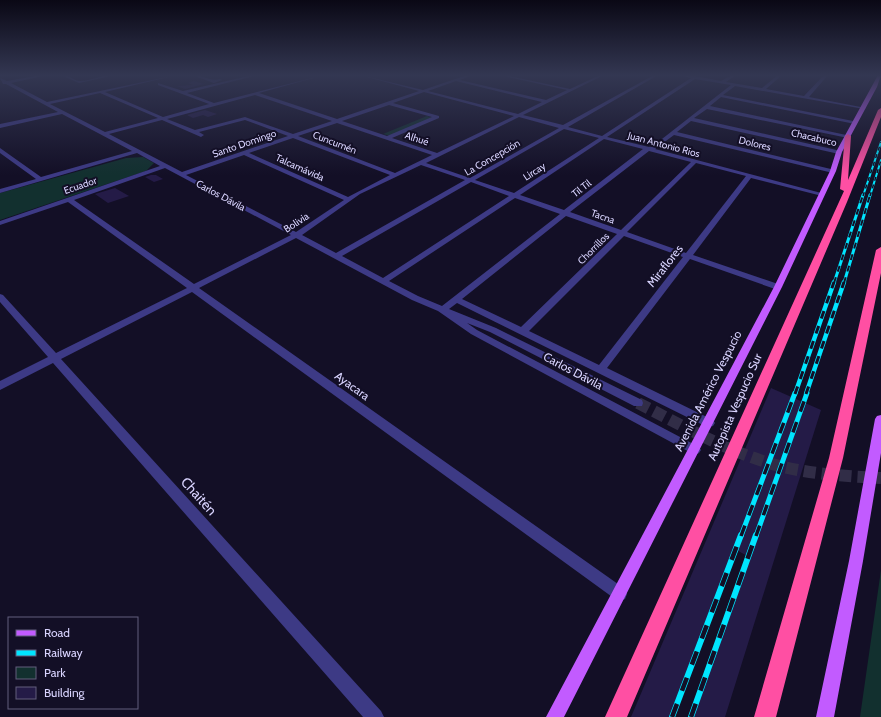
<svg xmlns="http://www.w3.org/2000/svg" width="881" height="717" font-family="Cabin,sans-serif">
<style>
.green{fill:#12302f}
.building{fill:#241b47}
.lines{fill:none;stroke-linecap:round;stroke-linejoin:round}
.minor-tunnel{stroke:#312d47;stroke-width:12;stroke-dasharray:12 6;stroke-linecap:butt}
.minor{fill:#3d3a85;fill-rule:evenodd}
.major{fill:#c25bff;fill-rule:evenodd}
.highway{fill:#ff4fa3;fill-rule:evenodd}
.rail-far4-casing{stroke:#00e5ff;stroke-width:2}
.rail-far3-casing{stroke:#00e5ff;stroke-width:3}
.rail-far2-casing{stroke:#00e5ff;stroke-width:4.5}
.rail-far1-casing{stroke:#00e5ff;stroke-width:5}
.rail-casing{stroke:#00e5ff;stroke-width:6}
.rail-far4{stroke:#130f26;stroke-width:1.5;stroke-dasharray:4;stroke-linecap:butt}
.rail-far3{stroke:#130f26;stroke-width:2;stroke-dasharray:6;stroke-linecap:butt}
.rail-far2{stroke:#130f26;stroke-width:3;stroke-dasharray:8;stroke-linecap:butt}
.rail-far1{stroke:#130f26;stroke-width:3.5;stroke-dasharray:11;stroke-linecap:butt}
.rail{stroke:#130f26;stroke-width:4.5;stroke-dasharray:14;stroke-linecap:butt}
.labels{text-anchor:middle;stroke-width:4;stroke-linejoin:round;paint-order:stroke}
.far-street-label{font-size:10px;fill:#d9d4ff;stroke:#130f26}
.street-label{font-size:12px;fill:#d9d4ff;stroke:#130f26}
.near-street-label{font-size:14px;fill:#d9d4ff;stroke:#130f26}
</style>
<rect width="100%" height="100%" fill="#130f26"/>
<g class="green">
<path d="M427 116 433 118 390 136 383 134Z"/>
<path d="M143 157 154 163 146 171 0 220V193L126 158Z"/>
<path d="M881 570V717H860Z"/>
</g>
<g class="building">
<path d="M194 81 204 84 185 89 177 86 193 85 188 83Z"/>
<path d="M205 110 217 114 208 117 203 115 193 118 187 115Z"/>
<path d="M151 175H156L163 179 154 182 145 177Z"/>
<path d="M115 188 129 196 108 203 95 194Z"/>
<path d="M771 388 821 410 725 717H693L749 557 733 548 669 717H631Z"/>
</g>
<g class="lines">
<path class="minor-tunnel" d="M638 403C681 425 725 450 772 464 807 474 844 476 881 478"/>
<g class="minor">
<path d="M41 75H47L11 83 47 102 177 75 105 92 163 117 209 104 158 85V83L183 91 253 75H258L187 93 214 103 324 75 259 93 337 119 419 91 360 75 423 90 467 75H472L460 80 546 100 567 90 499 75H505L570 89 600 75H604L523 115 563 125 654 75H658L568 127 602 136 691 78 678 75 695 76 721 81 732 75H736L726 82 762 88 778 75H782L766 89 804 96 824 75H828L809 97 866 108 864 109 735 86 723 95 858 122 855 124 721 97 710 106 851 136 848 138 707 109 694 118 841 151V153L839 154 691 121 677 132 835 170 836 171 833 173 674 135 655 149 825 194 822 196 751 178 693 255 781 285V289H775L690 259 607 368 713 420 715 423 713 426 709 427 705 426 457 303 449 309 496 328 642 400 643 403 642 406H634L490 332 467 323 477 330 699 447 701 450 699 453 695 455 471 334 438 311 412 300 296 238 199 288 625 589 627 594 625 599 620 601 615 599 192 292 61 359 381 711 384 717H363L53 363 0 390V381L48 357 0 302V294L3 295 56 353 187 288 68 202 0 225V221L160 166 137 153 0 193V189L36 179 0 153V148L41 177 132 151 62 114 0 128V124L58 112 6 84H3L0 78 7 81ZM695 79 731 85 653 146 649 147 607 137ZM456 81 542 102 518 114 428 91ZM424 92 514 116 437 153 392 138 439 118V116L393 103ZM100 93 158 118 105 132 50 104ZM255 95 332 121 293 134 245 117 195 130 167 119ZM389 105 432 117 387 136 342 121ZM519 117 559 128 470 178 426 163ZM162 120 201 137 204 135 199 132 245 120 288 136 182 172 109 134ZM337 123 432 155 395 173 298 136ZM564 129 599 138 514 193 475 180ZM293 138 390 175 348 197 249 153ZM604 139 643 149 564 210 520 195ZM649 151 691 162 621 230 570 212ZM244 155 344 200 296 232 186 175ZM696 163 746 176 686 253 627 232ZM421 165 465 180 336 253 302 235 360 194ZM165 168 291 235 194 284 74 200ZM471 182 509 196 383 278 342 256ZM515 198 560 214 442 306 418 296 389 281ZM566 216 617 234 521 327 462 299ZM624 236 683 257 599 365 529 331Z"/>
<path d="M61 75C68 74 73 80 79 81 91 82 103 73 115 75L79 83Z"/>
<path d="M192 75C202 74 210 82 220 79L222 80 214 83Z"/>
</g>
<g class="major">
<path d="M878 75H881L877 87 842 152 836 171 782 287 564 717H546L774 287 830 171 836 152Z"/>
<path d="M881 415V453L863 561 834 717H816L849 561 875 419 877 416Z"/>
</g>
<g class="highway">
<path d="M881 108V117L847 202 627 717H605L844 191 840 189 845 136 848 134 851 136 848 180 878 110Z"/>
<path d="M881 247V273L843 458 776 717H754L829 458 876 250Z"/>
</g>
<defs>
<g id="rail-far4">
<path d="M863 196 881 142"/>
<path d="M870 196 881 160"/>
</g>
<g id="rail-far3">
<path d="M834 283 863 195"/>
<path d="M844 283 870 195"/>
</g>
<g id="rail-far2">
<path d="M795 394 834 282"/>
<path d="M806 394 844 282"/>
</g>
<g id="rail-far1">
<path d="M741 536 795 393"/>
<path d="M756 536 807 393"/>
</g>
<g id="rail">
<path d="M672 717 741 535"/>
<path d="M691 717 756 535"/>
</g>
</defs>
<use href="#rail-far4" class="rail-far4-casing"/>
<use href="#rail-far3" class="rail-far3-casing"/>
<use href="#rail-far2" class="rail-far2-casing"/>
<use href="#rail-far1" class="rail-far1-casing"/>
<use href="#rail" class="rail-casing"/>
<use href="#rail-far4" class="rail-far4"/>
<use href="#rail-far3" class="rail-far3"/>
<use href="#rail-far2" class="rail-far2"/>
<use href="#rail-far1" class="rail-far1"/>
<use href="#rail" class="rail"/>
</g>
<linearGradient id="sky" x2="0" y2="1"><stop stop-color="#0a0815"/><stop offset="0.43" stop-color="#333752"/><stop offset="1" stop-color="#333752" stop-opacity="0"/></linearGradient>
<rect width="881" height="175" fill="url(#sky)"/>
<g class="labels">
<g class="far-street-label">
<text transform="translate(814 137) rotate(13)" y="4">Chacabuco</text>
<text transform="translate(417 138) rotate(18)" y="4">Alhué</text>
<text transform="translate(335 142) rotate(21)" y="4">Cuncumén</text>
<text transform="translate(244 143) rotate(-19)" y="4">Santo Domingo</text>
<text transform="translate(755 143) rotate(14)" y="4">Dolores</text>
<text transform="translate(664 144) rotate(15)" y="4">Juan Antonio Ríos</text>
<text transform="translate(492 157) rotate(-30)" y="4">La Concepción</text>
<text transform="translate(300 167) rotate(24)" y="4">Talcamávida</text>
<text transform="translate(534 171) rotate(-33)" y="4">Lircay</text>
<text transform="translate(80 185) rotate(-19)" y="4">Ecuador</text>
<text transform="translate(581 188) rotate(-38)" y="4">Til Til</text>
<text transform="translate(221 195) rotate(28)" y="4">Carlos Dávila</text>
<text transform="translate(603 216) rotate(19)" y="4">Tacna</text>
<text transform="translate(296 222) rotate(-33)" y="4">Bolivia</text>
<text transform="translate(593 248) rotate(-45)" y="4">Chorrillos</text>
</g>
<g class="street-label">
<text transform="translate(665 266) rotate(-52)" y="4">Miraflores</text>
<text transform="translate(573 371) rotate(28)" y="4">Carlos Dávila</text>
<text transform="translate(352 386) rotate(36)" y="4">Ayacara</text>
<text transform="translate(708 391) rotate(-63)" y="4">Avenida Américo Vespucio</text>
<text transform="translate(735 407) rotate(-66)" y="4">Autopista Vespucio Sur</text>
</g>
<g class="near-street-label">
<text transform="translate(199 496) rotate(48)" y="5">Chaitén</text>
</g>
</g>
<rect x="8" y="617" width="130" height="92" fill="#130f26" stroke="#625e7d"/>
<rect x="16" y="630" width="20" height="6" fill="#c25bff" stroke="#625e7d"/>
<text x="44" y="637" font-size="12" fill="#d9d4ff">Road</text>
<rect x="16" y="650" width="20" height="6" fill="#00e5ff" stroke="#625e7d"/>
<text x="44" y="657" font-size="12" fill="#d9d4ff">Railway</text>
<rect x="16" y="667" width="20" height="12" fill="#12302f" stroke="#625e7d"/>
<text x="44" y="677" font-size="12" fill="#d9d4ff">Park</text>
<rect x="16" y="687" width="20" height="12" fill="#241b47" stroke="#625e7d"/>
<text x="44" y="697" font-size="12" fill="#d9d4ff">Building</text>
</svg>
